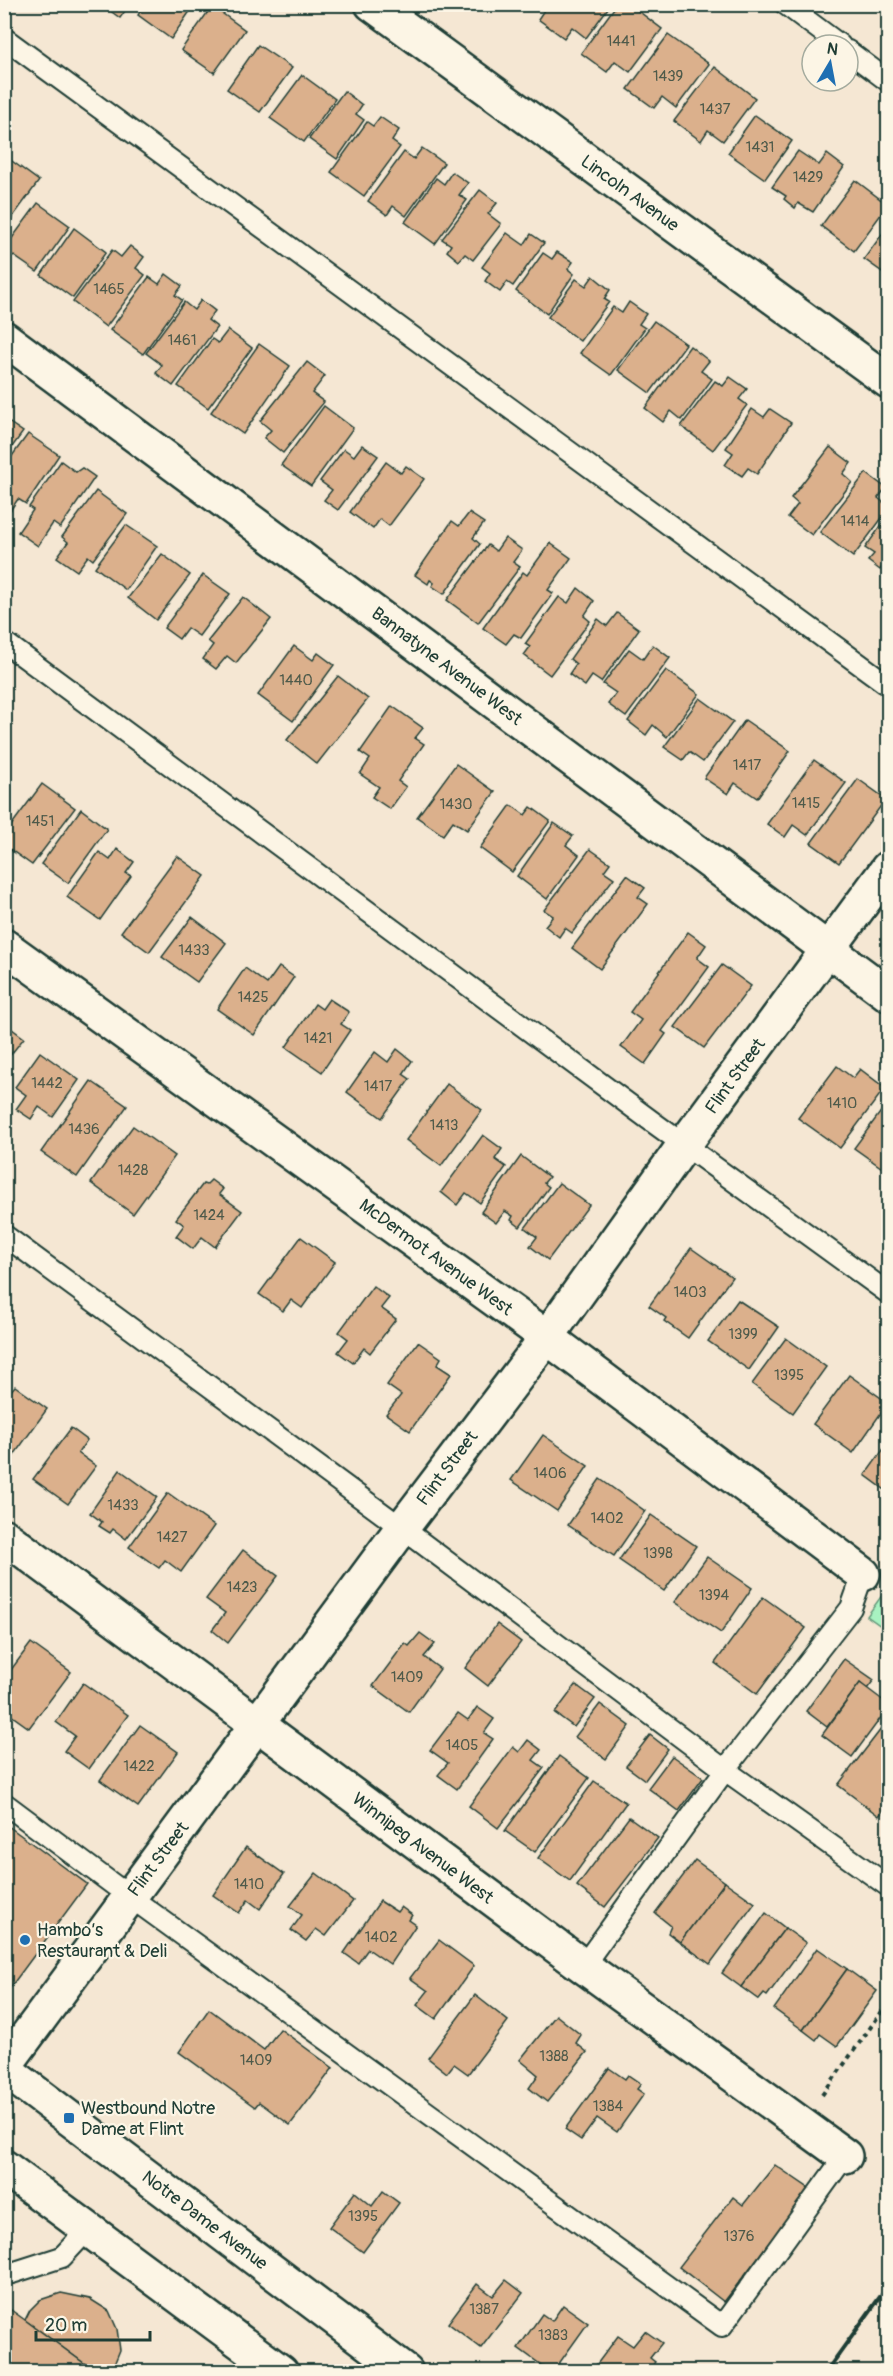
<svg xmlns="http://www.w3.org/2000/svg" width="893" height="2376" font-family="Pangolin,sans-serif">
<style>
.green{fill:#a8f2c1;stroke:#64987a;stroke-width:1.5}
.building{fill:#dbb08c;stroke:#1f3d34;stroke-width:1.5}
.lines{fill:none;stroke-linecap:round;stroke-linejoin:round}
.service-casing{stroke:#1f3d34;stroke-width:24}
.minor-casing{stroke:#1f3d34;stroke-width:38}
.secondary-casing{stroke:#1f3d34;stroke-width:38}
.path{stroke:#1f3d34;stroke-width:4;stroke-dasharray:4.5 4.5;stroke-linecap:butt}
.service{stroke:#fcf5e5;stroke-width:20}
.minor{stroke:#fcf5e5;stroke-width:33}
.secondary{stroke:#fcf5e5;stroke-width:33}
.rail{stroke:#1f3d34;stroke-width:4.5}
.poi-dot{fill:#1f6fb2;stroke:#fcf5e5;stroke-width:2}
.labels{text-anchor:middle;stroke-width:4.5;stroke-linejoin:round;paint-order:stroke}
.number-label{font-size:15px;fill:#4e5a4a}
.street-label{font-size:18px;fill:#1f3d34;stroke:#fcf5e5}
.poi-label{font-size:18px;fill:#1f3d34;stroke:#fcf5e5;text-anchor:start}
</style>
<rect width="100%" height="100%" fill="#f5e7d3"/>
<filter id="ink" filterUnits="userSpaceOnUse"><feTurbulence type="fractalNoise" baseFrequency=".0167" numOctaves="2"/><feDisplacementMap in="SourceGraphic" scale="12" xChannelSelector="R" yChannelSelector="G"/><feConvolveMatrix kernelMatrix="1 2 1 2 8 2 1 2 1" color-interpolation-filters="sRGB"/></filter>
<g filter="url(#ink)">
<path class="green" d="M888 1587V1631L867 1616Z"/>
<g class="building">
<path d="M101 4H130L120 18Z"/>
<path d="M145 4H195L171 39 138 15Z"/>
<path d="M548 4H611L586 38 572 27 564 38 538 19Z"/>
<path d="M617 4H629L662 29 630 72 615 61 607 72 581 53Z"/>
<path d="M212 6 245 30 214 73 181 50Z"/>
<path d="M668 35 709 64 676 108 662 97 654 108 628 89Z"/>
<path d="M258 45 292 68 260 112 227 89Z"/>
<path d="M715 67 755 98 723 141 708 130 701 141 674 121Z"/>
<path d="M302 75 335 99 304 142 270 118Z"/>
<path d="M344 91 362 105 356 114 364 120 337 159 309 139Z"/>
<path d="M755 115 792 141 765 179 728 153Z"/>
<path d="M380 117 399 130 392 141 400 147 364 196 331 172 367 122 373 126Z"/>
<path d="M422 148 444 163 406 216 393 206 387 215 368 201 404 152 414 159Z"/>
<path d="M798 151 819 165 827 154 844 167 813 212 798 203 795 208 784 199 786 196 772 187Z"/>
<path d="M5 156 39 181 4 229V156Z"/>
<path d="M452 172 468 183 459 195 467 200 435 244 405 222 436 178 444 184Z"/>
<path d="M855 180 888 205 854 251 821 226Z"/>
<path d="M480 190 497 203 488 214 501 224 473 260 465 254 459 261 447 251 451 245 442 239Z"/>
<path d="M38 203 70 226 37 272 4 249Z"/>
<path d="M888 226V276L864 259Z"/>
<path d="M74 228 106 252 73 298 41 275Z"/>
<path d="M507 233 524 245 531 234 544 243 513 286 507 282 500 292 485 281 490 273 482 267Z"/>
<path d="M130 246 144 257 136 268 145 275 106 327 73 302 112 250 121 257Z"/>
<path d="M557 252 573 262 568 269 574 274 547 314 516 291 543 253 552 259Z"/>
<path d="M166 274 182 286 175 295 182 300 143 354 110 330 149 277 159 284Z"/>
<path d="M593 276 610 290 604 299 609 302 580 341 548 317 576 279 586 286Z"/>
<path d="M201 300 215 311 208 320 217 327 173 386 156 373 162 365 146 353 184 302 194 310Z"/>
<path d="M629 302 646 314 639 324 645 328 611 375 580 353 613 307 622 313Z"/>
<path d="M654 321 686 344 650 393 618 370Z"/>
<path d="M228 330 252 348 208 408 178 386 212 339 218 343Z"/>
<path d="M259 344 290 366 243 434 211 412Z"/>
<path d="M690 346 709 361 701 371 712 379 682 420 671 411 663 422 645 408Z"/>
<path d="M307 362 325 376 312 393 324 402 283 453 264 438 271 430 260 421Z"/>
<path d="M730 377 747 389 739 399 747 405 713 450 681 426 715 381 723 386Z"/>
<path d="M324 406 353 428 311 486 281 465Z"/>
<path d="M752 409 764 417 770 409 791 423 757 474 748 468 742 476 725 465 733 453 726 448Z"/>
<path d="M4 419 23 432 4 458Z"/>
<path d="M28 434 59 455 26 504 18 499 7 515 4 513V467Z"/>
<path d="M362 445 378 456 338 510 324 500 332 490 320 481 344 449 354 456Z"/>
<path d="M830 447 851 463 843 474 852 482 812 535 788 517 798 504 791 498Z"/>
<path d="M61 461 76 472 82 468 95 477 60 528 53 523 38 546 18 532 33 510 29 507Z"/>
<path d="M386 462 401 473 406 466 424 479 389 526 380 519 373 529 350 512Z"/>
<path d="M866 473 886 488 878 498 888 506V510L853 557 820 532Z"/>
<path d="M96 491 127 514 93 560 88 556 77 571 57 557 68 542 62 537Z"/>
<path d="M469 513 484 523 473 538 480 544 444 594 432 586 434 583 430 580 428 584 415 575 452 521 459 526Z"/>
<path d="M888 516V564L885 562 880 570 868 561 874 554 865 548Z"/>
<path d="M126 525 157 546 126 590 95 567Z"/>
<path d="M505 538 522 550 513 562 520 567 478 623 447 600 488 545 496 551Z"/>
<path d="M550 543 571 558 548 590 553 593 521 638 514 634 506 644 483 628 523 572 527 575Z"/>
<path d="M162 554 190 575 156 620 128 598Z"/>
<path d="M203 575 230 594 199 636 187 628 179 639 164 628Z"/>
<path d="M578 588 594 601 584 616 590 621 550 675 524 655 530 647 525 644 559 597 568 603Z"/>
<path d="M243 597 271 619 236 663 227 656 216 669 203 659 213 645 208 641Z"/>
<path d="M617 613 639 629 601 682 592 676 585 686 569 674 576 664 570 659 598 619 607 626Z"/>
<path d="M653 645 670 658 626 717 608 704 616 693 603 684 629 649 643 659Z"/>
<path d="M294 646 313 660 318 653 334 665 293 721 258 695Z"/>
<path d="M666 670 699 694 667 737 653 725 646 735 628 721Z"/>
<path d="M338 676 368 699 317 764 287 740Z"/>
<path d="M700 698 733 722 703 762 689 752 683 760 664 747Z"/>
<path d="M392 706 423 728 415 738 424 744 398 781 406 787 390 809 372 797 379 787 360 774 370 759 360 752Z"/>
<path d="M745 720 790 751 757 798 735 783 728 794 704 778Z"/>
<path d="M814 760 846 783 807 835 793 825 785 837 767 824Z"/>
<path d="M456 764 495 792 467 830 453 821 443 835 417 817Z"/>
<path d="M858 779 886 799 839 863 811 843Z"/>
<path d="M42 784 75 808 32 865 4 845V835Z"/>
<path d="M511 805 525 815 531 807 550 821 512 872 480 848Z"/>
<path d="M81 809 107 829 68 883 41 864Z"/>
<path d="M554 823 573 836 566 845 579 855 547 899 517 876Z"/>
<path d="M117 849 134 862 126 873 131 876 100 920 67 897 99 852 110 860Z"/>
<path d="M590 849 610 863 604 871 614 878 572 933 565 928 559 937 545 926 553 916 544 910Z"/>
<path d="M177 856 205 876 149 952 121 932Z"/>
<path d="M627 875 645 888 638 897 648 904 600 969 572 948Z"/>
<path d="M192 917 226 943 197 982 162 957Z"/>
<path d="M688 932 706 945 697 958 709 967 662 1031 666 1034 645 1064 621 1047 641 1020 630 1012Z"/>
<path d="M722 965 751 986 704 1048 675 1027Z"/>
<path d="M279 967 294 977 254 1035 217 1009 245 968 267 984Z"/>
<path d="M329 999 349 1012 341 1024 350 1030 322 1072 286 1047 315 1004 322 1009Z"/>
<path d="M4 1023 24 1038 4 1063Z"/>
<path d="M397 1049 412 1061 403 1074 410 1079 382 1118 347 1092 375 1052 388 1062Z"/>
<path d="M40 1052 79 1080 53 1117 39 1107 31 1119 16 1109 26 1095 15 1087Z"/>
<path d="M837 1066 853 1078 860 1069 885 1088 840 1148 798 1118Z"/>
<path d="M91 1081 127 1106 77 1177 41 1152Z"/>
<path d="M447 1084 482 1110 441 1166 406 1140Z"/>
<path d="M888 1102V1165L885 1170 854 1148Z"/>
<path d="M133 1126 175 1156 133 1214 91 1183Z"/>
<path d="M483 1135 502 1149 495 1159 506 1167 480 1203 466 1193 457 1205 441 1192Z"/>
<path d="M521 1156 549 1177 544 1183 549 1187 520 1227 511 1220 513 1216 505 1211 496 1223 481 1212Z"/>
<path d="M211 1180 223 1189 219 1194 242 1211 215 1247 202 1237 193 1249 176 1236 184 1225 176 1219 203 1184 206 1185Z"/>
<path d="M559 1183 589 1205 548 1260 530 1246 537 1237 525 1228Z"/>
<path d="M301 1237 335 1262 302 1308 291 1300 283 1311 259 1294Z"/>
<path d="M691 1248 732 1277 688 1338 664 1321 666 1318 649 1306Z"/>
<path d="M373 1286 389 1298 381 1308 396 1319 370 1353 364 1348 353 1363 338 1352 348 1339 339 1332Z"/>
<path d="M738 1300 779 1327 749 1370 708 1341Z"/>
<path d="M786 1338 826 1367 793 1413 752 1384Z"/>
<path d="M418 1342 441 1358 437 1365 451 1374 410 1431 386 1414 401 1395 387 1385Z"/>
<path d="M849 1375 888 1403 853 1453 813 1424Z"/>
<path d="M15 1386 47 1409 12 1458 4 1452V1399Z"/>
<path d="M71 1428 87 1440 78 1453 96 1466 68 1504 33 1479Z"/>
<path d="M543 1435 588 1466 557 1511 511 1480Z"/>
<path d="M888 1443V1492L865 1475Z"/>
<path d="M120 1470 157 1497 126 1539 113 1529 110 1533 99 1526 102 1522 90 1513Z"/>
<path d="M600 1479 645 1511 614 1556 568 1525Z"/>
<path d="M168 1493 214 1526 181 1572 165 1560 159 1568 129 1547Z"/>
<path d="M651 1515 696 1546 664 1591 619 1560Z"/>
<path d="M243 1550 278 1576 228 1643 212 1630 225 1613 206 1599Z"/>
<path d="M707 1557 752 1588 721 1633 675 1602Z"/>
<path d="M763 1597 806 1628 757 1694 715 1663Z"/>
<path d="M497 1624 521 1642 488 1686 465 1668Z"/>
<path d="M420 1633 435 1644 424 1657 440 1669 409 1712 373 1686 405 1643 409 1646Z"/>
<path d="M31 1643 71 1672 29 1728 4 1710V1679Z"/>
<path d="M844 1659 874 1680 867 1689 860 1683 827 1727 806 1711Z"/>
<path d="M83 1683 128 1715 89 1769 64 1751 75 1736 56 1722Z"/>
<path d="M860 1683 888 1704V1708L852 1757 822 1735Z"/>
<path d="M576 1685 595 1699 574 1727 555 1713Z"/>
<path d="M600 1704 630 1726 606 1759 575 1737Z"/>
<path d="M477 1707 494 1719 484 1733 493 1739 457 1789 438 1775 448 1763 430 1750 458 1713 468 1720Z"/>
<path d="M885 1724 888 1727V1804L879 1816 838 1785Z"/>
<path d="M140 1725 178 1752 138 1807 100 1780Z"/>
<path d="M650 1735 668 1749 645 1780 626 1766Z"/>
<path d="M528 1740 541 1750 533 1760 544 1768 498 1828 469 1806 513 1747 519 1752Z"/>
<path d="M559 1756 589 1778 535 1852 505 1831Z"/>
<path d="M672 1756 703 1778 679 1811 648 1788Z"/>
<path d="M594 1781 626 1803 570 1881 538 1858Z"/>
<path d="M629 1817 658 1838 605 1907 577 1886Z"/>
<path d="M4 1823 87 1884 4 1996Z"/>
<path d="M246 1847 284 1874 260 1909 248 1900 239 1913 213 1895Z"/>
<path d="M695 1860 725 1882 680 1942 668 1933 671 1926 655 1913Z"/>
<path d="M316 1873 353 1901 326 1936 316 1929 306 1941 291 1930 302 1915 290 1906Z"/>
<path d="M725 1882 755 1903 710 1964 680 1942Z"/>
<path d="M380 1901 397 1912 401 1907 412 1915 409 1920 416 1925 390 1964 368 1949 358 1963 344 1953Z"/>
<path d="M766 1913 785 1928 741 1987 722 1973Z"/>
<path d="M785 1928 806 1943 767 1996 764 1994 759 2000 741 1987Z"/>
<path d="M439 1940 474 1966 436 2019 417 2005 428 1991 410 1978Z"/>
<path d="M817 1948 847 1969 803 2030 774 2009Z"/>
<path d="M847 1969 877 1991 837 2046 820 2034 816 2040 803 2030Z"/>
<path d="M475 1995 508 2021 468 2074 454 2064 447 2073 428 2058Z"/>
<path d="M209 2009 264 2050 280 2029 333 2068 290 2125 259 2102 255 2107 179 2052Z"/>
<path d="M556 2015 581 2035 576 2043 587 2052 547 2102 529 2088 538 2075 520 2060Z"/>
<path d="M609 2068 625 2079 628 2075 641 2084 637 2089 644 2094 617 2132 597 2118 581 2140 565 2129Z"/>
<path d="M775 2165 810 2189 724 2302 679 2267 733 2197 743 2205Z"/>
<path d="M383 2191 399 2203 363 2252 329 2227 355 2192 372 2206Z"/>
<path d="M506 2280 523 2293 481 2348 448 2323 477 2284 493 2296Z"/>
<path d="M61 2293 90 2299 109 2311 117 2329 120 2350 111 2372H96L25 2320 30 2310 40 2300Z"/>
<path d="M4 2305 25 2320 96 2372H4Z"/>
<path d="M563 2305 588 2323 553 2372H551L518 2348 542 2314 552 2321Z"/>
<path d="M645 2331 662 2343 650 2358 655 2362 648 2372H591L618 2336 633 2346Z"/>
</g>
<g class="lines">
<defs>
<g id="service">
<path d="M785 4 840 45"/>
<path d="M4 38 888 685"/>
<path d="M848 51 888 81"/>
<path d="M4 642 654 1123 888 1293"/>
<path d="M4 1235 402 1528 725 1770 888 1886"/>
<path d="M4 1803 130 1897 722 2326 845 2156"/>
<path d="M583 1966 725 1770 851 1608 863 1574"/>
<path d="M4 2269 12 2273 62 2257 88 2229"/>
</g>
<g id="minor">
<path d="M372 4 888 381"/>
<path d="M4 338 888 994"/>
<path d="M4 946 544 1335 863 1574"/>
<path d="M4 1536 583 1966 845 2156"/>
<path d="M4 2067 402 1528 547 1337 684 1145 888 868"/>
</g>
<g id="secondary">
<path d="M4 2069 406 2372"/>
<path d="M4 2167 281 2372"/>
</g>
</defs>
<use href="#service" class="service-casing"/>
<use href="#minor" class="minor-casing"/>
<use href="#secondary" class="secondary-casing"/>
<path class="path" d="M822 2095 888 2003"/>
<use href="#service" class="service"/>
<use href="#minor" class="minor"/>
<use href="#secondary" class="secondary"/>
<path class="rail" d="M826 2372 888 2286"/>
</g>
</g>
<g class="poi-dot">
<circle cx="25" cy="1940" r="6"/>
<rect x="63" y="2112" width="12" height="12" rx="3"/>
</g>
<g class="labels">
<g class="number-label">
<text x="621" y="46">1441</text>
<text x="668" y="81">1439</text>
<text x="715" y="114">1437</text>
<text x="760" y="152">1431</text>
<text x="808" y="182">1429</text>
<text x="109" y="294">1465</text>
<text x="182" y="345">1461</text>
<text x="855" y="526">1414</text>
<text x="296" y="685">1440</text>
<text x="747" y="770">1417</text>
<text x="806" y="808">1415</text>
<text x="456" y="809">1430</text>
<text x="40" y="826">1451</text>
<text x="194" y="955">1433</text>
<text x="253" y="1002">1425</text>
<text x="318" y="1043">1421</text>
<text x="47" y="1088">1442</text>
<text x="378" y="1091">1417</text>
<text x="842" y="1108">1410</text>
<text x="444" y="1130">1413</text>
<text x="84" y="1134">1436</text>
<text x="133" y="1175">1428</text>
<text x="209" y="1220">1424</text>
<text x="690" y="1297">1403</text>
<text x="743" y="1339">1399</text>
<text x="789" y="1380">1395</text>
<text x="550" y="1478">1406</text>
<text x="123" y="1510">1433</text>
<text x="607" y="1523">1402</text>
<text x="172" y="1542">1427</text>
<text x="658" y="1558">1398</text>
<text x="242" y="1592">1423</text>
<text x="714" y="1600">1394</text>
<text x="407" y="1682">1409</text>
<text x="462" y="1750">1405</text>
<text x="139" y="1771">1422</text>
<text x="249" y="1889">1410</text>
<text x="381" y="1942">1402</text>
<text x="554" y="2061">1388</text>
<text x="256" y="2065">1409</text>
<text x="608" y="2111">1384</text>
<text x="363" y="2221">1395</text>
<text x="739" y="2241">1376</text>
<text x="484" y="2314">1387</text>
<text x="553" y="2340">1383</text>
</g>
<g class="street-label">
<text transform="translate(630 193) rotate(36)" y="6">Lincoln Avenue</text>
<text transform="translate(447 666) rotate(37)" y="6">Bannatyne Avenue West</text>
<text transform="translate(735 1076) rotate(-54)" y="6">Flint Street</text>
<text transform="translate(436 1257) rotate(36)" y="6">McDermot Avenue West</text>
<text transform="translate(447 1468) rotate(-53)" y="6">Flint Street</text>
<text transform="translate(423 1848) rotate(37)" y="6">Winnipeg Avenue West</text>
<text transform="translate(158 1859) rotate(-53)" y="6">Flint Street</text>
<text transform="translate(205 2220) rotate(37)" y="6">Notre Dame Avenue</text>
</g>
<g class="poi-label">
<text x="37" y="1936">Hambo’s<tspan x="37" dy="21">Restaurant &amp; Deli</tspan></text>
<text x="81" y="2114">Westbound Notre<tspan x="81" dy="21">Dame at Flint</tspan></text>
</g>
</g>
<rect width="893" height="2376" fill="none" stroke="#fcf5e5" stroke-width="24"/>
<rect x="12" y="12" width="869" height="2352" fill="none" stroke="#1f3d34" stroke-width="2" filter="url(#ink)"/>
<g transform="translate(830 63) rotate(10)"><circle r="28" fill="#fcf5e5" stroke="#a4ab9e" stroke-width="1.5"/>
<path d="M0-4.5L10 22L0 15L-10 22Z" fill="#1f6fb2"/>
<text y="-9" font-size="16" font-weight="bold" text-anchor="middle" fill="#1f3d34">N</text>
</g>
<path d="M36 2331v9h114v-9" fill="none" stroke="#1f3d34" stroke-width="3"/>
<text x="45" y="2331" font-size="18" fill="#1f3d34" stroke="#fcf5e5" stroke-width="4.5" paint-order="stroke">20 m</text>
</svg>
